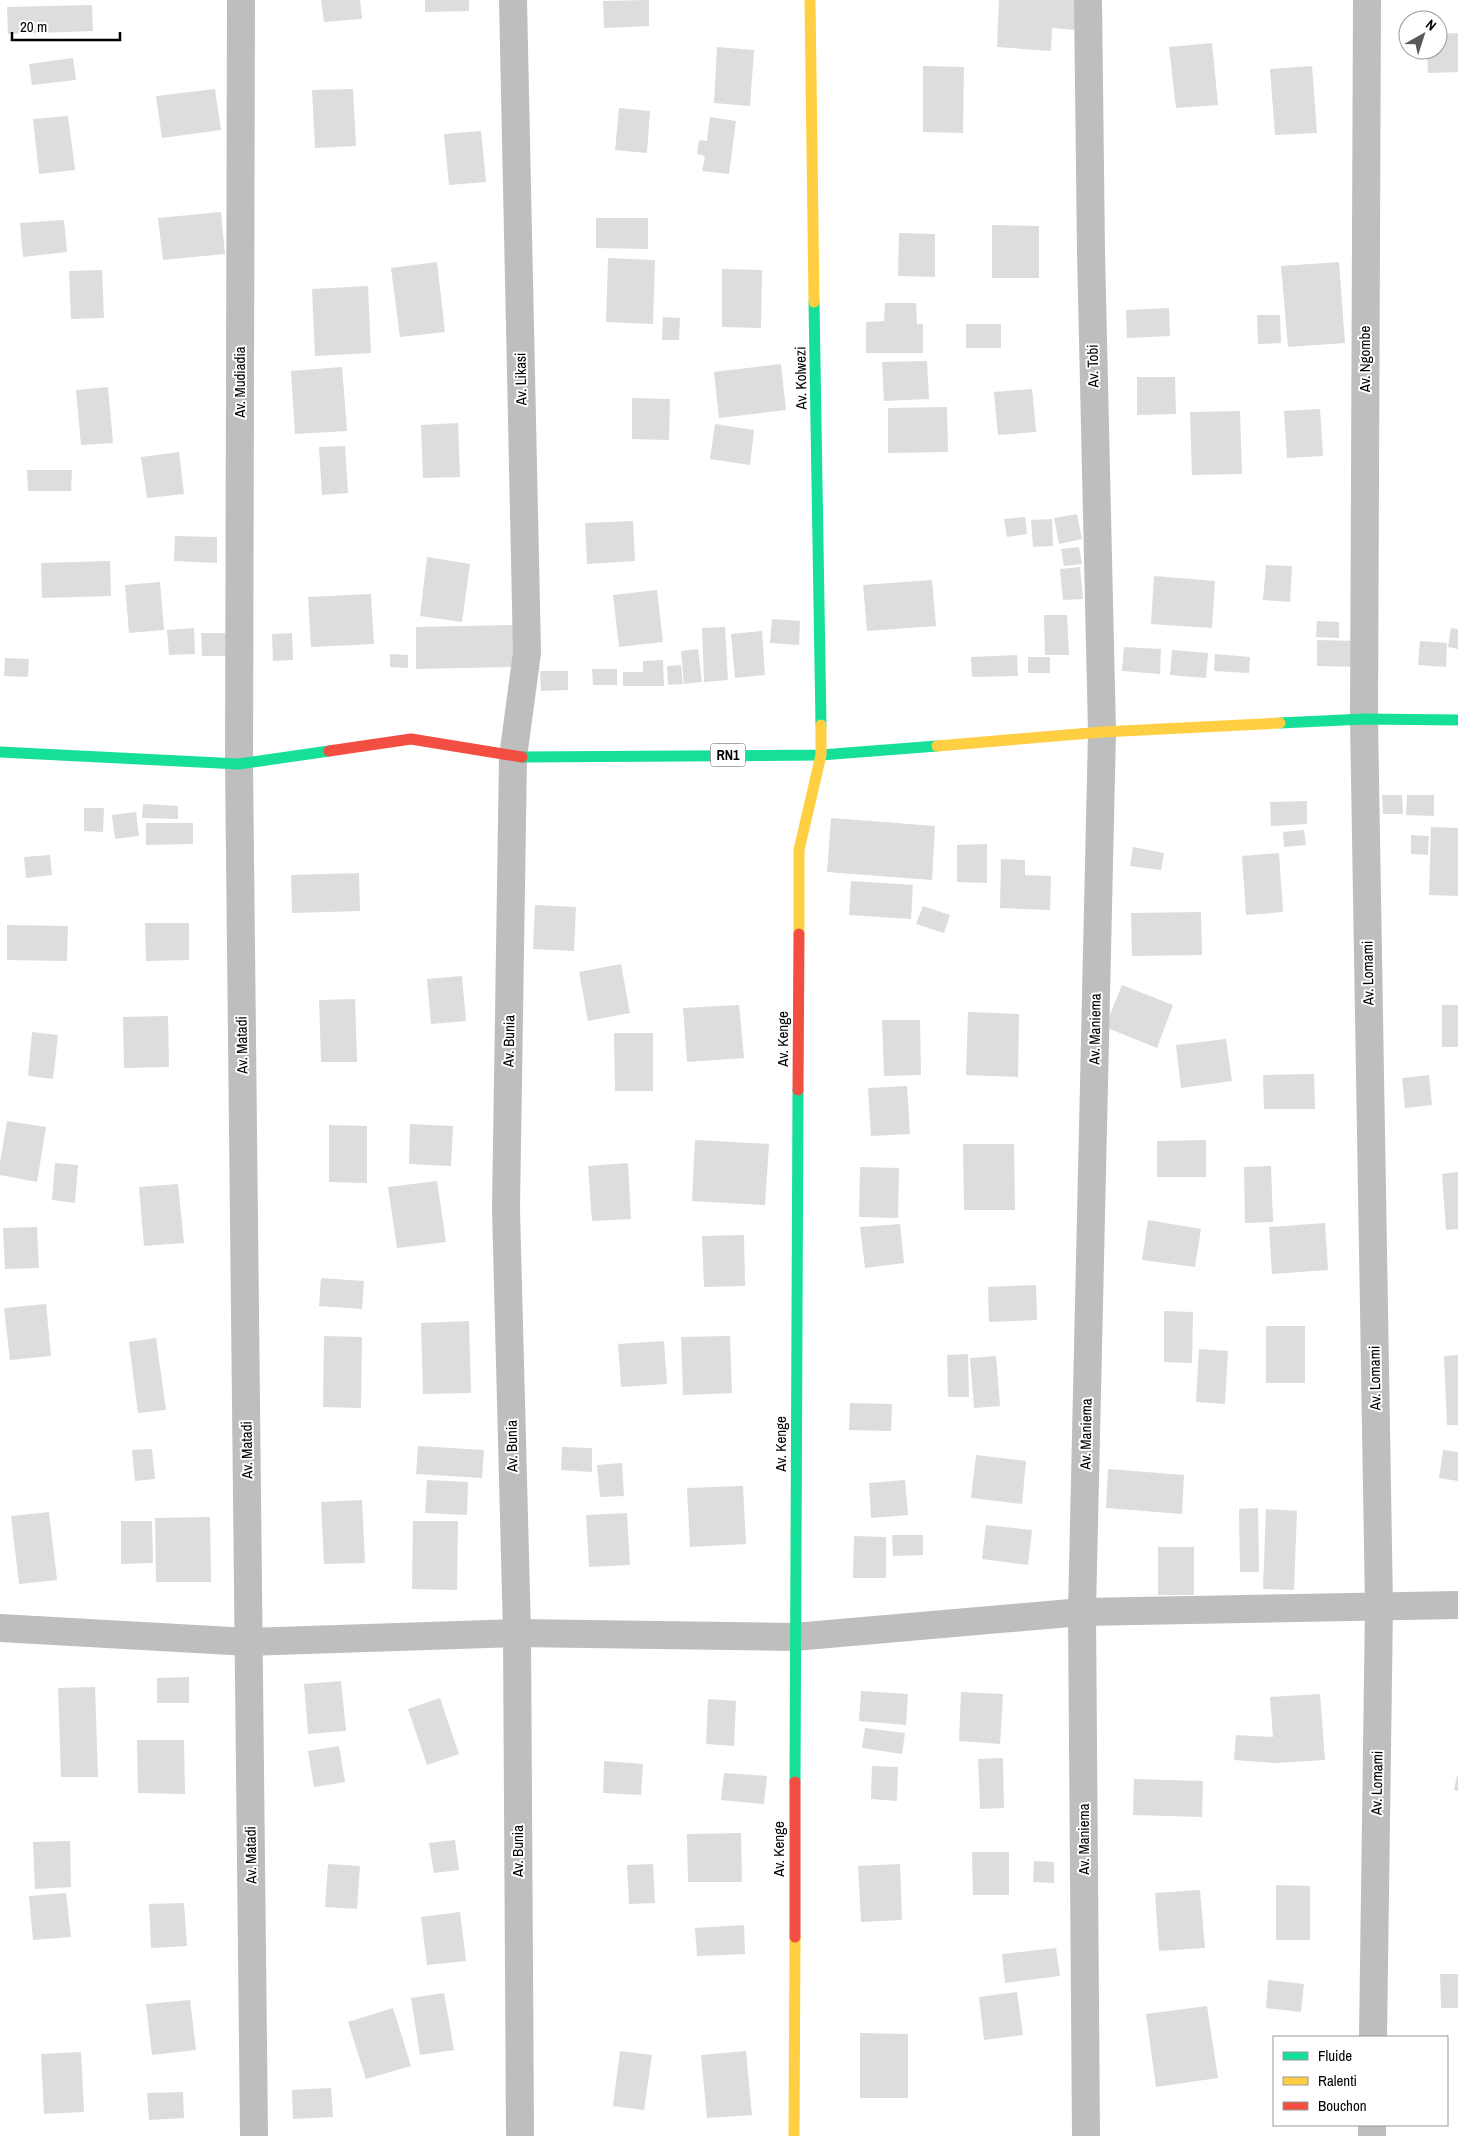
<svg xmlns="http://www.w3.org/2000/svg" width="1458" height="2136" font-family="'Archivo Narrow',sans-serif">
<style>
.building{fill:#ddd}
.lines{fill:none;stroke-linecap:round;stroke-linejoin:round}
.street{stroke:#bebebe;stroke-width:28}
.fast{stroke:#16e098;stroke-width:11}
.slow{stroke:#ffcf43;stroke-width:11}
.jam{stroke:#f24e42;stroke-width:11}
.labels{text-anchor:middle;stroke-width:4;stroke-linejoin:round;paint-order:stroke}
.shield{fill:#fff;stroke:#4c4c4c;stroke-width:1}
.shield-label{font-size:14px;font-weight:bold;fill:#000}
.street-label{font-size:15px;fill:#000;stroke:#fff}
</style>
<rect width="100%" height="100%" fill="#fff"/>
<g class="building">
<path d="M321 0H360L362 19 324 22Z"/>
<path d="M425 0H469V11L425 12Z"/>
<path d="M649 0V26L604 28 603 1Z"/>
<path d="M999 0H1077L1075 30 1052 28 1051 51 997 47Z"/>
<path d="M92 5 93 31 8 34 7 7Z"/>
<path d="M1458 33V72L1428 73 1427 50H1438V34Z"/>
<path d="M1212 43 1218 105 1176 108 1169 47Z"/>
<path d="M717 47 754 50 750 106 714 103Z"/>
<path d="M73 58 76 80 32 85 29 64Z"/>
<path d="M923 66 964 67 963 133 923 132Z"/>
<path d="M1312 66 1317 133 1275 135 1270 69Z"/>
<path d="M215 89 221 130 162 138 156 96Z"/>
<path d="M353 89 356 146 315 148 312 90Z"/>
<path d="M619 108 650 111 647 153 615 150Z"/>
<path d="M68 116 75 170 39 174 33 119Z"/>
<path d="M710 117 736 121 729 174 702 171 705 156 697 154 699 140 707 141Z"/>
<path d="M481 131 486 182 449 185 444 134Z"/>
<path d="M221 212 225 254 163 260 158 218Z"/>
<path d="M596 218H648V249L596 248Z"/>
<path d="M64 220 67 252 23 257 20 223Z"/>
<path d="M992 225 1039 226V278H992Z"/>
<path d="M899 233 935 234V277L898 276Z"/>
<path d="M608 258 655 260 653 324 606 322Z"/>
<path d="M437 262 445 332 400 337 391 268Z"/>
<path d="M1339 262 1345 343 1288 347 1281 266Z"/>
<path d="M722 269 762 270 761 328 722 327Z"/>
<path d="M102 270 104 318 71 319 69 271Z"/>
<path d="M368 286 371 353 315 356 312 289Z"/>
<path d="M885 303H916L917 324H923V353H866V322L884 321Z"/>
<path d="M1169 308 1170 336 1127 338 1126 310Z"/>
<path d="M1257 315H1280L1281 343 1258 344Z"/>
<path d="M663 317 680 318 679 340H662Z"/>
<rect x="966" y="324" width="35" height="24"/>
<path d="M927 361 929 399 884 401 882 362Z"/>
<path d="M781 364 786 410 719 418 714 372Z"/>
<path d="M342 367 347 431 295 434 291 371Z"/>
<path d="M1137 377H1175L1176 414 1137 415Z"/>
<path d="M108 387 113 443 81 445 76 390Z"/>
<path d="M1032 389 1036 432 998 435 994 392Z"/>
<path d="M632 398 670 399 669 440 632 439Z"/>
<path d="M947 407 948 452 888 453V408Z"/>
<path d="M1320 409 1323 456 1287 458 1284 411Z"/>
<path d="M1240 411 1242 474 1192 475 1190 412Z"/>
<path d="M458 423 460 477 423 478 421 425Z"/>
<path d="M715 424 754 430 750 465 710 459Z"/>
<path d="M345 446 348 493 322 495 319 447Z"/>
<path d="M179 452 184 494 147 498 141 457Z"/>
<path d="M27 470H72L71 491H28Z"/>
<path d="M1077 514 1082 539 1059 544 1054 518Z"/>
<path d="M1025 517 1027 534 1007 537 1004 519Z"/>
<path d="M1052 519 1053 546 1033 547 1031 520Z"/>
<path d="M633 521 635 561 587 564 585 523Z"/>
<path d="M175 536 217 537V563L174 561Z"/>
<path d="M1079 547 1082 564 1064 566 1061 549Z"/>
<path d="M427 557 470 564 462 622 420 616Z"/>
<path d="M110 561 111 596 42 598 41 563Z"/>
<path d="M1266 565 1292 566 1290 602 1263 600Z"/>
<path d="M1080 567 1083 599 1063 600 1060 569Z"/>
<path d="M1154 576 1215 581 1212 628 1151 624Z"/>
<path d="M932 580 936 626 867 631 863 585Z"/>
<path d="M160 582 164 630 129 633 125 585Z"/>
<path d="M657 590 663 642 619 647 613 595Z"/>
<path d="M371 594 374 644 311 647 308 597Z"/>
<path d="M1044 615H1067L1069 655H1045Z"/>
<path d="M772 619 800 621 799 645 770 643Z"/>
<path d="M1317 621 1339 622V638L1316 637Z"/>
<path d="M514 625 515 667 416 669V627Z"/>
<path d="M725 627 728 680 704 682 702 628Z"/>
<path d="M194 628 195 654 169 655 167 630Z"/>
<path d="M1451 628 1458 629V649L1448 647Z"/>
<path d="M762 631 765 675 735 678 731 634Z"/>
<path d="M201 633H236L237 656H202Z"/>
<path d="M292 633 293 660 273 661 272 634Z"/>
<path d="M1317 640 1362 641 1361 667 1317 666Z"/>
<path d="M1420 641 1447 643 1446 667 1418 665Z"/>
<path d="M1124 647 1161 649 1160 674 1122 671Z"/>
<path d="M698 649 702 682 684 684 681 651Z"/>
<path d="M1172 650 1208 653 1206 678 1170 675Z"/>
<path d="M390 654 408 655V668L390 667Z"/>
<path d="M1215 654 1250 657 1249 673 1214 671Z"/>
<path d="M1017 655 1018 676 972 677 971 657Z"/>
<rect x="1028" y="657" width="22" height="16"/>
<path d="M5 658 29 659 28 677 4 676Z"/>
<path d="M663 660 664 686H623V672H643V661Z"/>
<path d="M681 665 683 684 668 685 667 666Z"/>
<path d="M592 669H617V685H593Z"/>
<path d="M540 671H568V690L541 691Z"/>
<path d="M1382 795H1402L1403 814H1383Z"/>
<path d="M1407 795H1434V816L1406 815Z"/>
<path d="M1307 801V824L1271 826 1270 802Z"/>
<path d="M143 804 178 806V819L142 818Z"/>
<path d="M84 808H104L103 832 84 831Z"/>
<path d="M136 812 139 836 115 839 112 815Z"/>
<path d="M831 818 935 826 932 880 827 872Z"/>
<path d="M146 823H193V844L146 845Z"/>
<path d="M1431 827 1458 828V896L1429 895Z"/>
<path d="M1304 830 1306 845 1284 847 1283 832Z"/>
<path d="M1411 835 1429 836 1428 855 1411 854Z"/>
<path d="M987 844V883L957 882V845Z"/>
<path d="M1133 847 1164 853 1161 870 1130 866Z"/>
<path d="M1279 853 1283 912 1246 915 1242 856Z"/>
<path d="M50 855 52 875 26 878 24 857Z"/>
<path d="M1001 859 1025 860V875L1051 876 1050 910 1000 908Z"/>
<path d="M359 873 360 911 292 913 291 875Z"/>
<path d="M851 881 913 885 911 919 849 915Z"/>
<path d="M535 905 576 907 574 951 533 949Z"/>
<path d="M923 906 950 915 944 933 916 924Z"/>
<path d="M1201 912 1202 955 1132 956 1131 913Z"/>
<path d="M145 923H189V960L146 961Z"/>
<path d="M7 925 68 926 67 961 7 960Z"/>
<path d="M621 964 630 1013 588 1021 579 972Z"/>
<path d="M462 976 466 1021 431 1024 427 979Z"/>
<path d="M1122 985 1173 1005 1157 1048 1105 1027Z"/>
<path d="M355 999 357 1062H321L319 1000Z"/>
<path d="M739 1005 744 1058 687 1062 683 1008Z"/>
<rect x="1442" y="1005" width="16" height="42"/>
<path d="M968 1012 1019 1014 1018 1077 966 1075Z"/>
<path d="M168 1016 169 1067 124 1068 123 1017Z"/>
<path d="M882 1020H920L921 1075 884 1076Z"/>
<path d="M32 1032 58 1035 53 1079 28 1076Z"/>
<path d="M614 1033H653V1091H615Z"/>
<path d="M1226 1039 1232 1081 1181 1088 1176 1045Z"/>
<path d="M1314 1074 1315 1109H1264L1263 1075Z"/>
<path d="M1429 1075 1432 1105 1405 1108 1402 1078Z"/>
<path d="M907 1086 910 1134 871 1136 868 1088Z"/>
<path d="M7 1121 46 1127 37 1182 0 1175V1163Z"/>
<path d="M410 1124 453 1126 451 1166 409 1164Z"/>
<path d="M329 1125 367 1126V1183L329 1182Z"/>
<path d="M695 1140 769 1144 765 1205 692 1201Z"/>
<path d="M1206 1140V1177H1157V1141Z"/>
<path d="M963 1144H1014L1015 1210H964Z"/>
<path d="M55 1163 78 1165 75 1203 52 1200Z"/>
<path d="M628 1163 631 1219 592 1221 588 1166Z"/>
<path d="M1271 1166 1273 1222 1245 1223 1244 1167Z"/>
<path d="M860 1167 899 1168 898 1218 859 1217Z"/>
<path d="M1458 1172V1229L1446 1230 1442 1174Z"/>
<path d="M437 1181 446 1242 397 1248 388 1187Z"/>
<path d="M178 1184 184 1243 144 1246 139 1187Z"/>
<path d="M1148 1220 1201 1229 1195 1267 1142 1260Z"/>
<path d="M1325 1223 1328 1270 1272 1274 1269 1227Z"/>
<path d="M900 1224 904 1263 865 1268 860 1227Z"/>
<path d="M37 1227 39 1268 5 1269 3 1228Z"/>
<path d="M744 1235 745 1286 704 1287 702 1236Z"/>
<path d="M321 1278 364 1281 362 1309 319 1306Z"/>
<path d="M1036 1285 1037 1320 989 1322 988 1287Z"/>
<path d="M46 1304 51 1356 10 1360 4 1308Z"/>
<path d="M1164 1311 1193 1312 1192 1363 1164 1362Z"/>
<path d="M469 1321 471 1393 423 1394 421 1323Z"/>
<rect x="1266" y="1326" width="39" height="57"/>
<path d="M324 1336 362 1337 361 1408 323 1407Z"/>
<path d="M730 1336 732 1393 683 1395 681 1337Z"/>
<path d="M156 1338 166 1410 138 1413 129 1342Z"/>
<path d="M664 1341 667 1384 621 1387 618 1344Z"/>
<path d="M1199 1349 1228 1351 1225 1404 1196 1402Z"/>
<path d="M968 1354 969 1397H948L947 1355Z"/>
<path d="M1458 1355V1425H1447L1444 1356Z"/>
<path d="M996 1356 1000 1406 974 1408 970 1358Z"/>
<path d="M850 1403 892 1404 891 1431 849 1430Z"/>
<path d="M418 1446 484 1450 482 1478 416 1474Z"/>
<path d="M562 1447 592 1448V1472L561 1470Z"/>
<path d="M152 1449 155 1479 135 1481 132 1450Z"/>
<path d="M1443 1450 1458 1452V1481L1439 1478Z"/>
<path d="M976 1455 1026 1461 1022 1504 971 1498Z"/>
<path d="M622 1463 624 1496 600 1497 597 1465Z"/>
<path d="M1108 1469 1184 1475 1182 1514 1106 1508Z"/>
<path d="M427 1480 468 1482 467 1515 425 1513Z"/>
<path d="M905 1480 908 1515 871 1518 869 1483Z"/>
<path d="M743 1486 746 1544 690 1547 687 1488Z"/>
<path d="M362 1500 365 1563 324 1564 321 1502Z"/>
<path d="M1258 1508 1259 1572H1240L1239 1509Z"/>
<path d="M1266 1509 1297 1511 1294 1590 1263 1589Z"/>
<path d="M49 1512 57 1580 19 1584 11 1516Z"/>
<path d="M627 1513 630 1565 589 1567 586 1515Z"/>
<path d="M210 1517 211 1582H156L155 1518Z"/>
<path d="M121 1521H152L153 1563 121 1564Z"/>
<path d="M413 1521H458L457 1590 412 1589Z"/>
<path d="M986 1525 1032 1530 1028 1565 982 1559Z"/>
<path d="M892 1535H923V1555L893 1556Z"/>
<path d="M854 1536 886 1537V1578H853Z"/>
<rect x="1158" y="1547" width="36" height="48"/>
<path d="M189 1677V1703H157V1678Z"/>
<path d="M341 1681 346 1731 308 1734 304 1684Z"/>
<path d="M95 1687 98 1777H61L58 1688Z"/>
<path d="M861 1691 908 1694 906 1725 859 1721Z"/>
<path d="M961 1692 1003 1694 1000 1744 959 1741Z"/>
<path d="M1320 1694 1325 1760 1275 1763 1234 1760 1236 1735 1273 1737 1270 1697Z"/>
<path d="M440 1698 459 1754 427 1765 408 1709Z"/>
<path d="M708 1699 736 1701 734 1746 706 1744Z"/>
<path d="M865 1728 905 1733 902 1754 862 1748Z"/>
<path d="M137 1740H184L185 1794 138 1793Z"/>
<path d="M339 1746 345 1782 314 1787 308 1751Z"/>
<path d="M1003 1758 1004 1808 980 1809 978 1759Z"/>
<path d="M604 1761 643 1764 641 1795 603 1793Z"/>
<path d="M872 1766 898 1767 897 1801 871 1799Z"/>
<path d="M724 1773 767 1776 764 1804 721 1800Z"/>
<path d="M1457 1776H1458V1791L1454 1790Z"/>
<path d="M1134 1779 1203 1781 1202 1817 1133 1815Z"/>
<path d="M741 1833 742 1882H688L687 1834Z"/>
<path d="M455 1840 459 1870 434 1873 429 1843Z"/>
<path d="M70 1841 71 1887 35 1889 33 1842Z"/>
<path d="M972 1852H1009V1895H973Z"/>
<path d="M1034 1861 1054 1862V1883L1033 1882Z"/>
<path d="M328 1864 360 1866 357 1909 325 1907Z"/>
<path d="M653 1864 655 1903 629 1904 627 1865Z"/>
<path d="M900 1864 902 1920 861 1922 858 1866Z"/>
<path d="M1276 1885 1310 1886V1940H1276Z"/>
<path d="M1200 1890 1205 1948 1159 1951 1155 1893Z"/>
<path d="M66 1893 71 1937 33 1940 29 1896Z"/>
<path d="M184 1903 187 1946 151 1948 149 1904Z"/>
<path d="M460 1912 466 1961 427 1965 421 1917Z"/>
<path d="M744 1925 745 1954 697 1956 695 1928Z"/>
<path d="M1056 1948 1060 1976 1005 1983 1002 1954Z"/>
<path d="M1440 1974H1458V2008H1441Z"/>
<path d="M1268 1980 1304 1984 1301 2012 1266 2008Z"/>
<path d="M1017 1992 1023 2035 984 2040 979 1997Z"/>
<path d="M444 1993 454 2050 420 2055 411 1998Z"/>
<path d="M190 2000 196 2050 152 2055 146 2004Z"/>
<path d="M1207 2006 1218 2078 1156 2087 1146 2014Z"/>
<path d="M393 2008 411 2066 366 2079 348 2022Z"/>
<path d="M860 2033 908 2034V2098H860Z"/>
<path d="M620 2051 652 2055 644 2110 613 2106Z"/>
<path d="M746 2051 752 2115 707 2118 701 2055Z"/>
<path d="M81 2052 84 2112 44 2114 41 2054Z"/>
<path d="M331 2088 333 2117 293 2119 292 2090Z"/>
<path d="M183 2092 184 2118 149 2120 147 2093Z"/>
</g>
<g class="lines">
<g class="street">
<path d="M241 0 239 764 254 2136"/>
<path d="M513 0 527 653 513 757 506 1209 517 1633 520 2136"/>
<path d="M1367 0 1364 719 1379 1605 1373 2037"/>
<path d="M0 1628 249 1642 517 1633 794 1637 1082 1612 1458 1605"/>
<path d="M1086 2136 1082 1612 1102 732 1091 252 1088 0"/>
<path d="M1372 2136V2125"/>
</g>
<g class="fast">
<path d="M814 302 821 725"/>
<path d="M1280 723 1364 719 1458 720"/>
<path d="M0 752 239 764 329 751"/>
<path d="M522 757 821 755 937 746"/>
<path d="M795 1782 798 1090"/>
</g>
<g class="slow">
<path d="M810 0 814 302"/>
<path d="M937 746 1102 732 1280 723"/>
<path d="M799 934V850L821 755V725"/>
<path d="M794 2136 795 1937"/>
</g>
<g class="jam">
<path d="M329 751 411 739 522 757"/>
<path d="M798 1090 799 934"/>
<path d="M795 1937V1782"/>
</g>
</g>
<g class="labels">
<rect class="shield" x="710.5" y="743.5" width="35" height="23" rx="4"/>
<g class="shield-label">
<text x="728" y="760">RN1</text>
</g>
<g class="street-label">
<text transform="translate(1365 359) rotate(-90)" y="5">Av. Ngombe</text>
<text transform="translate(1093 366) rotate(-91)" y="5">Av. Tobi</text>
<text transform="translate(801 378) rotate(-91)" y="5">Av. Kolwezi</text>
<text transform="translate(521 379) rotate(-91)" y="5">Av. Likasi</text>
<text transform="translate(240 382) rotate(-90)" y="5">Av. Mudiadia</text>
<text transform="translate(1368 973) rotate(-91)" y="5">Av. Lomami</text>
<text transform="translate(1095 1029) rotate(-89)" y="5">Av. Maniema</text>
<text transform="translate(783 1039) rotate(-90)" y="5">Av. Kenge</text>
<text transform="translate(509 1041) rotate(-89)" y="5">Av. Bunia</text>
<text transform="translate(242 1045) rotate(-91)" y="5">Av. Matadi</text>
<text transform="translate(1375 1378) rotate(-91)" y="5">Av. Lomami</text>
<text transform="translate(1086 1434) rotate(-89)" y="5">Av. Maniema</text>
<text transform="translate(781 1444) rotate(-90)" y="5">Av. Kenge</text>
<text transform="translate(512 1446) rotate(-91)" y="5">Av. Bunia</text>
<text transform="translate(247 1450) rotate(-91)" y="5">Av. Matadi</text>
<text transform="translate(1377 1783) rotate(-89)" y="5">Av. Lomami</text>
<text transform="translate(1084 1839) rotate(-90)" y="5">Av. Maniema</text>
<text transform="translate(779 1849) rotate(-90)" y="5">Av. Kenge</text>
<text transform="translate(518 1851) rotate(-90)" y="5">Av. Bunia</text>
<text transform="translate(251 1855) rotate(-91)" y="5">Av. Matadi</text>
</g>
</g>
<rect x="1273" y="2036" width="175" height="90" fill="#ffffff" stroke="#999999"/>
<rect x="1283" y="2052" width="25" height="8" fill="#16e098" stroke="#999999"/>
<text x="1318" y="2061" font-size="15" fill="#000000">Fluide</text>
<rect x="1283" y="2077" width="25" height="8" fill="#ffcf43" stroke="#999999"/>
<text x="1318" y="2086" font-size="15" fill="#000000">Ralenti</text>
<rect x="1283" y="2102" width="25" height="8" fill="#f24e42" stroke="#999999"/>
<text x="1318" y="2111" font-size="15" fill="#000000">Bouchon</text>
<g transform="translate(1423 35) rotate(39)"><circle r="24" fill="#ffffff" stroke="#999999"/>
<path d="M0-4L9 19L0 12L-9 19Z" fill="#595959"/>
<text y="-8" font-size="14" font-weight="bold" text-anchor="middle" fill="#000000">N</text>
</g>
<path d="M12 32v8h108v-8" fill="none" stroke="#000000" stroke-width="2.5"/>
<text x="20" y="32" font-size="15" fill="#000000" stroke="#ffffff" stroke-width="4" paint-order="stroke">20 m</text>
</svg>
